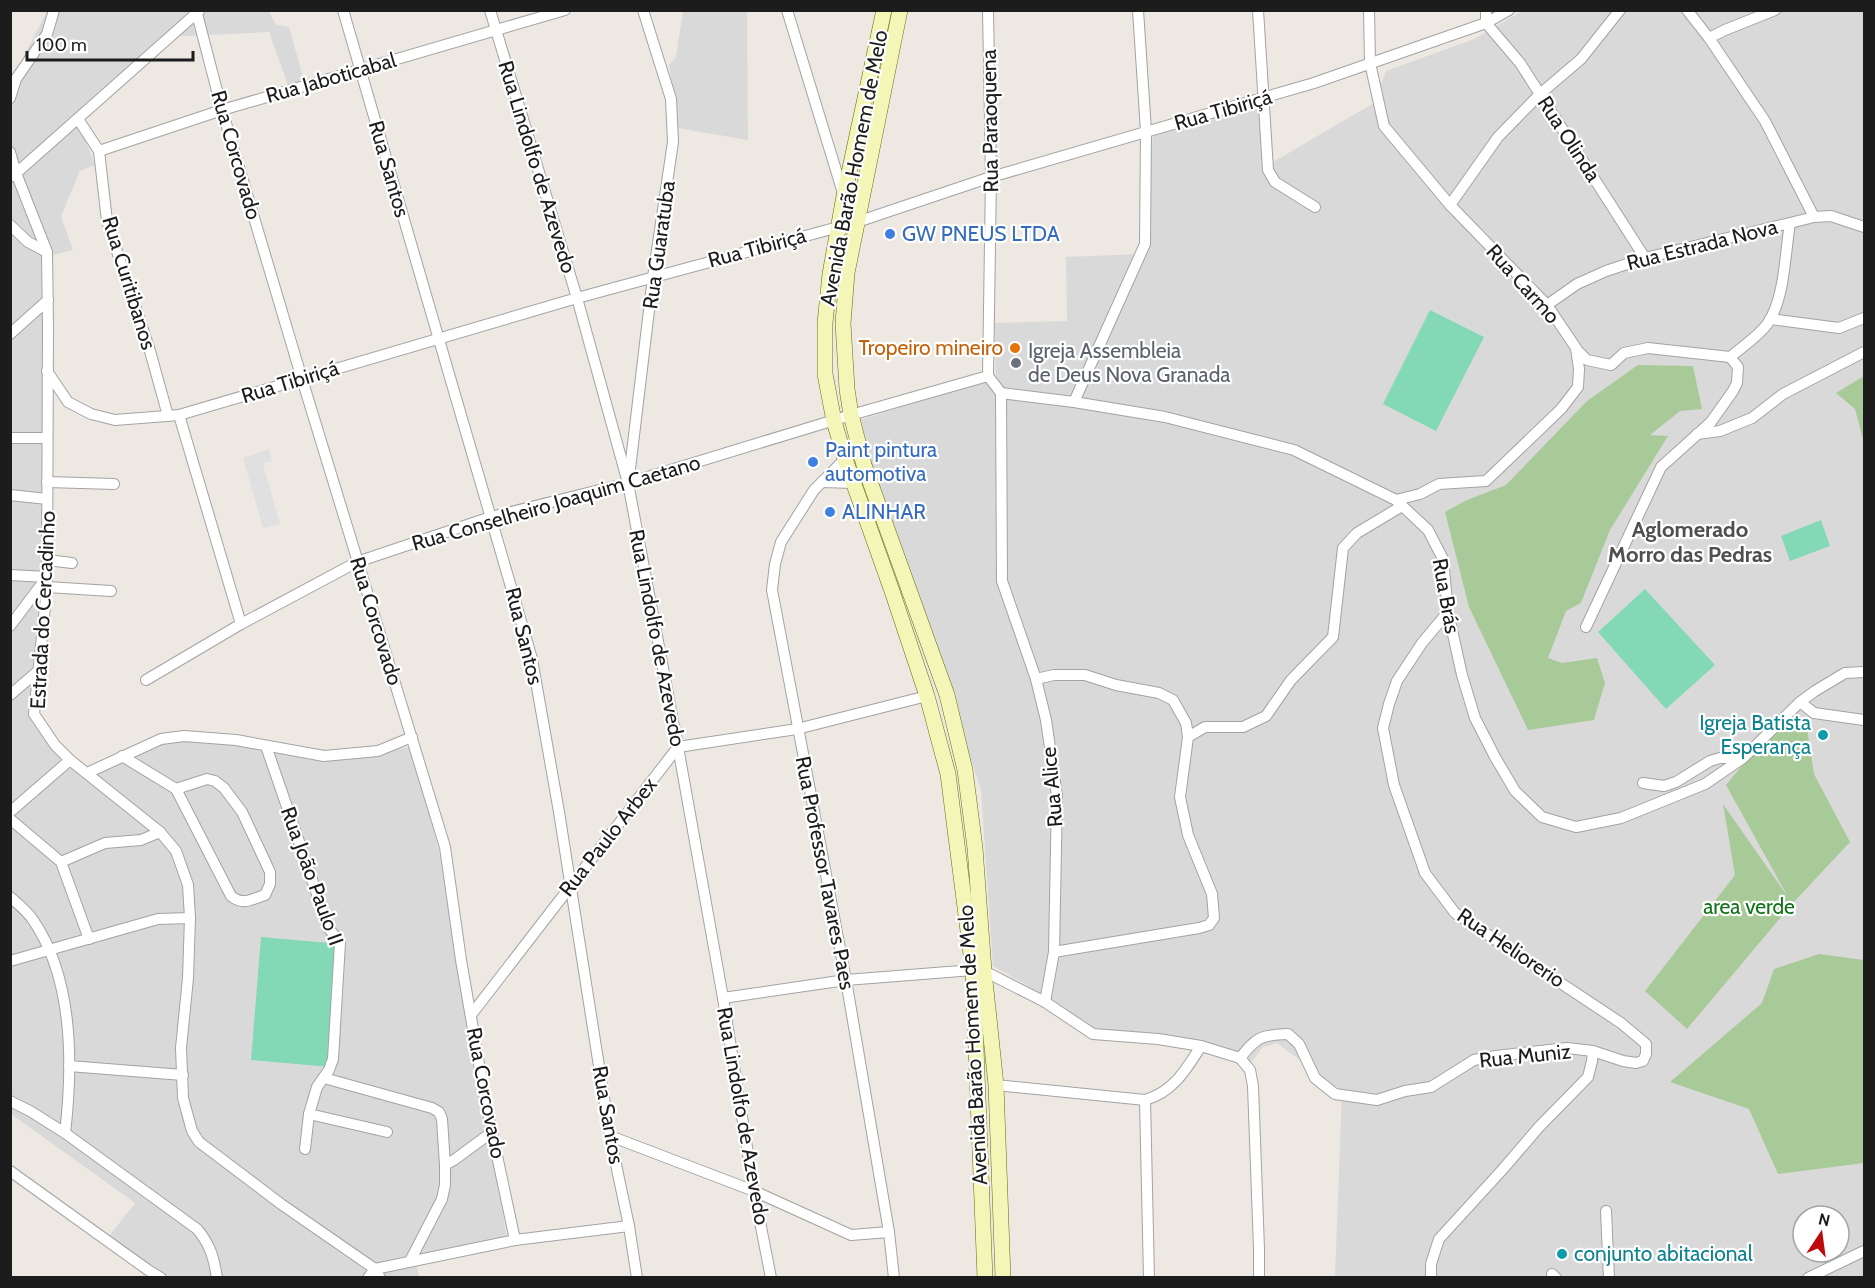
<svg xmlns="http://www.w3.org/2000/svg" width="1875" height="1288" font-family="Cabin,sans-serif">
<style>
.residential{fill:#dad9d9;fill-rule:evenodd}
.forest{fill:#a8ca99}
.pitch{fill:#83d9b6}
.parking{fill:#e0e0e0}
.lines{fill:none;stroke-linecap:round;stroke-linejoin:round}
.minor-casing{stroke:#a3a3a3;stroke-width:12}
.secondary-casing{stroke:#636c0a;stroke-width:16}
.minor{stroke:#fff;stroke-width:10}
.secondary{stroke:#f3f6b7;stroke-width:15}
.shop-dot{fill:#3f7fe0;stroke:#fff;stroke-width:2}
.food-dot{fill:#e8710a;stroke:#fff;stroke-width:2}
.worship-dot{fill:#6b7280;stroke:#fff;stroke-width:2}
.culture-dot{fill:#0f9aa8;stroke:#fff;stroke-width:2}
.labels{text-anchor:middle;stroke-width:4.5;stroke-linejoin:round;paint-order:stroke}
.street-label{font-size:21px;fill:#1c1c1c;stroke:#fff}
.shop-label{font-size:21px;fill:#366cbe;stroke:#fff;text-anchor:start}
.food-label{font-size:21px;fill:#c56008;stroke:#fff;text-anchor:end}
.worship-label{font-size:21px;fill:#5b616d;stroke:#fff;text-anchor:start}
.culture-label{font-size:21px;fill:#0d838f;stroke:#fff;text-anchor:end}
.park-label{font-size:21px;fill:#117317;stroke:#fff}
.neighbourhood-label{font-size:22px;font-weight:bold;fill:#4f4f4f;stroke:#fff}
</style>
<rect width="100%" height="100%" fill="#ede9e2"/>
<g class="residential">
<path d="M47 11H269L276 25 289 27 305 84 289 88 269 32 167 37 76 115 95 165 80 171 61 216 73 250 41 258 46 566 32 722 80 772 191 733 274 753 331 757 412 747 447 882 507 1238 415 1257 419 1277H158L109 1236 135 1203 11 1114V91L16 72Z"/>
<path d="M683 11H747L748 140 678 128 669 65 676 57Z"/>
<path d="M1522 11H1864V1277H1335L1342 1091 1277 1043 1263 1047 1249 1065 1161 1037 1098 1036 1025 984 993 966 981 790 857 421 996 376 994 323 1067 321 1066 257 1139 254 1153 136 1261 101 1266 166 1374 103 1386 71 1474 39ZM1803 1216H1839V1252H1803Z"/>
</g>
<g class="forest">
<path d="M1638 365 1693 366 1702 409 1680 411 1650 435 1668 436 1610 530 1581 603 1566 611 1548 658 1562 663 1597 658 1605 683 1594 720 1528 730 1469 607 1445 512 1467 500 1506 485 1587 401Z"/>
<path d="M1864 376V443L1855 409 1836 393Z"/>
<path d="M1806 722 1814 774 1850 842 1792 904 1687 1029 1645 991 1735 875 1723 804 1788 897 1726 785 1770 732Z"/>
<path d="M1819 954 1864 960V1163L1778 1174 1749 1109 1670 1082 1762 1003 1774 969Z"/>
</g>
<g class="pitch">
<path d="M1430 310 1484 337 1436 431 1383 404Z"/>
<path d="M1821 520 1830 546 1790 561 1781 536Z"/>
<path d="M1645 589 1715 665 1666 709 1598 632Z"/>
<path d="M261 937 340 944 330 1067 251 1060Z"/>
</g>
<path class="parking" d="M269 449 272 461 263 464 280 524 263 528 243 458Z"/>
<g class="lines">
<defs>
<g id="minor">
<path d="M196 10 222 110 302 379 445 847 461 960 486 1104 515 1240"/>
<path d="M343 10 532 659 559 812 610 1136 629 1226 637 1278"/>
<path d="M490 10 577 298 628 483 678 747 723 998 754 1191 771 1278"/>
<path d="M787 10 843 193"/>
<path d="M988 10 991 177 988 376"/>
<path d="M1258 10 1268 170 1275 182 1315 207"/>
<path d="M1369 10 1370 63 1384 126 1450 205 1547 305 1576 348 1579 369 1578 387 1561 409 1486 481 1439 484 1420 494 1396 500"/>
<path d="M1486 10V23L1520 63 1645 258"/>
<path d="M1687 10 1709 38 1765 121 1814 217"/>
<path d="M1709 38 1725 30 1775 10"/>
<path d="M10 98 16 79 47 34 54 10"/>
<path d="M78 119 99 151 107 221 150 351 168 416"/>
<path d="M99 151 222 110 565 10"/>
<path d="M10 152 16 173 47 252 48 327 47 587 34 714 55 745 70 760 160 832 176 851 188 885 190 918 188 978 181 1048 183 1098 192 1131 199 1142 281 1204 375 1269 380 1278"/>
<path d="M13 176 199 11"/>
<path d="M1450 205 1498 137 1540 94 1581 59 1620 10"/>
<path d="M10 225 28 242 47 252"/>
<path d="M1547 305 1577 284 1606 271 1645 258 1790 223 1814 217 1831 216 1864 227"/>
<path d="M1770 319 1839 328 1864 318"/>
<path d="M10 334 48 300"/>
<path d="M1576 349 1587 360 1611 365 1624 353 1648 348 1730 357"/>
<path d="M1730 357C1741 348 1761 334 1768 323 1785 297 1785 253 1790 223"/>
<path d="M47 371 68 402 91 414 115 420 179 415 577 298 857 222 991 177 1314 83 1486 23 1509 10"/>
<path d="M988 376 1001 393 1002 581 1036 679 1046 720 1057 796 1054 952 1045 1002"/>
<path d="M1001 393 1074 402 1165 417 1294 450 1396 500 1428 530 1443 559 1448 612 1462 675 1475 718 1495 757 1515 791 1542 817 1576 827 1621 818 1705 784 1743 758 1800 702 1815 691 1845 673 1864 672"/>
<path d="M1074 402 1145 244 1146 131 1138 10"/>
<path d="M179 415 241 624"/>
<path d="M1697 434 1720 431 1752 418 1783 394 1864 352"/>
<path d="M10 438H47"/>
<path d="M845 459 814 490 781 542 775 564 772 590 846 980 889 1232 894 1278"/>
<path d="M629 477 653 277 673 142 671 99 643 10"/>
<path d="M47 482 114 484"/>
<path d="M822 482 853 483"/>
<path d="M10 495 47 499"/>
<path d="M47 560 72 563"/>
<path d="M10 575 47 577"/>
<path d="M47 587 111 591"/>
<path d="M10 626 47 577"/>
<path d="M1586 627 1661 467 1711 422 1733 391 1737 383 1738 367 1730 357"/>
<path d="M1036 679 1054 675H1085L1116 685 1159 693 1173 700 1186 723 1188 737"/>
<path d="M146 680 241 624 357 562 491 517 628 483 851 415 988 376"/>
<path d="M10 695 38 671"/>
<path d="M1800 702 1814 713 1864 720"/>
<path d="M266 746 316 891 327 926 340 943 333 1059 329 1070 317 1087 309 1114 387 1132"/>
<path d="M122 756 176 789"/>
<path d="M87 773 161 739 184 736 236 740 324 756 378 751 412 737"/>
<path d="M207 779 215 781 224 788 242 812 270 872V884L265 895C252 899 243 906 231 896L176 789Z"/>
<path d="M1643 783 1664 786 1676 782 1710 761 1720 758H1742"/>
<path d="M10 812 70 760"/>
<path d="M10 819 61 862 89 939"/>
<path d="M61 862 105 843 141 840 160 832"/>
<path d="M10 897C18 904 27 911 33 920 73 978 73 1065 65 1133"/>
<path d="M1054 952 1199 928 1209 925 1214 918 1212 894 1188 835 1180 797 1188 737 1205 727H1243L1266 716 1291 680 1333 637 1343 548 1357 533 1402 506"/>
<path d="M10 961 158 919 190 918"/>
<path d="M984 971 1045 1002 1093 1034 1158 1039 1201 1046 1240 1058"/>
<path d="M723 998 846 980 973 970"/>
<path d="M471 1015 678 747 797 729 927 696"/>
<path d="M1240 1058C1257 1037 1260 1035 1288 1034L1299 1044 1315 1078 1335 1094 1377 1100 1405 1091 1431 1087 1474 1060 1496 1056 1567 1048 1593 1051 1623 1061 1636 1063 1643 1061 1646 1054V1044L1621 1023 1455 913 1425 873 1394 785 1383 728 1389 704 1397 681 1422 643 1448 612"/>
<path d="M1240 1058 1250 1070 1253 1086 1259 1249V1278"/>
<path d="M69 1066 183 1075"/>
<path d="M324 1078 432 1108 439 1112 442 1119 445 1165"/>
<path d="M996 1085 1145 1100C1173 1092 1186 1070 1201 1046"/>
<path d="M1145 1100 1149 1278"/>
<path d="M10 1101 30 1111 65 1133 197 1229C210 1244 214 1258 217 1278"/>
<path d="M610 1136 754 1191 851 1235 889 1232"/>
<path d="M305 1149 309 1114"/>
<path d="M10 1171 148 1270 161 1278"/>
<path d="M1606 1211 1609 1278"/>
<path d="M410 1261 442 1199 445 1185V1165L454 1160 492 1132"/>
<path d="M1552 1274 1556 1278"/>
<path d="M368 1278 375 1269 515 1240 629 1226"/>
<path d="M1431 1278V1264L1439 1239 1503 1169 1539 1127 1588 1077 1592 1061 1593 1051"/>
<path d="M1808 1278 1864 1251"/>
</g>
<g id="secondary">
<path d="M884 10 844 196 830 274 825 323V374L834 421 845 459 892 591 927 696 948 774 973 970 985 1278"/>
<path d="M900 10 847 273 843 323 847 389 851 415 864 465 947 695 965 770 975 848 984 971 996 1085 1003 1278"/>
</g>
</defs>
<use href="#minor" class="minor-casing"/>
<use href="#secondary" class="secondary-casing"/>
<use href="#minor" class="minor"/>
<use href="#secondary" class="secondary"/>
</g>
<g class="shop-dot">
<circle cx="890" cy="234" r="6"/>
<circle cx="813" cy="462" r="6"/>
<circle cx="830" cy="512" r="6"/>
</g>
<circle class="food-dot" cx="1015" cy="348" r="6"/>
<circle class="worship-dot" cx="1016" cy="363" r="6"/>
<g class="culture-dot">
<circle cx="1823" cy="735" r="6"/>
<circle cx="1562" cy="1254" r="6"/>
</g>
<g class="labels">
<g class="street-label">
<text transform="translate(331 78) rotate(-16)" y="7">Rua Jaboticabal</text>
<text transform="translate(1223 110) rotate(-16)" y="7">Rua Tibiriçá</text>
<text transform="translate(990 121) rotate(-91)" y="7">Rua Paraoquena</text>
<text transform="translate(1569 139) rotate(57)" y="7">Rua Olinda</text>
<text transform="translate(236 155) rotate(74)" y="7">Rua Corcovado</text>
<text transform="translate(537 167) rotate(73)" y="7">Rua Lindolfo de Azevedo</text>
<text transform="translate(854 168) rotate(-79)" y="7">Avenida Barão Homem de Melo</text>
<text transform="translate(389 169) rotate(74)" y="7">Rua Santos</text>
<text transform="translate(659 245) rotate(-82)" y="7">Rua Guaratuba</text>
<text transform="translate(1702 245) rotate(-14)" y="7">Rua Estrada Nova</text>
<text transform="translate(757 248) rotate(-15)" y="7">Rua Tibiriçá</text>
<text transform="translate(129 283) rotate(73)" y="7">Rua Curitibanos</text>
<text transform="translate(1523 284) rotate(48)" y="7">Rua Carmo</text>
<text transform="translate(290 382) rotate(-17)" y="7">Rua Tibiriçá</text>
<text transform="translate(556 503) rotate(-16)" y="7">Rua Conselheiro Joaquim Caetano</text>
<text transform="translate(1446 596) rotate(80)" y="7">Rua Brás</text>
<text transform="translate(43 610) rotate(-87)" y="7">Estrada do Cercadinho</text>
<text transform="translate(376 621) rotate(73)" y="7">Rua Corcovado</text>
<text transform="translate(524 636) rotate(76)" y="7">Rua Santos</text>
<text transform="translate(657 638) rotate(79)" y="7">Rua Lindolfo de Azevedo</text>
<text transform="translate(1052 787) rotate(-95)" y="7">Rua Alice</text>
<text transform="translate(608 837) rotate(-52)" y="7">Rua Paulo Arbex</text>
<text transform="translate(825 873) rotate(79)" y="7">Rua Professor Tavares Paes</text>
<text transform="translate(312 876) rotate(70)" y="7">Rua João Paulo II</text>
<text transform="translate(1511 948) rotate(34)" y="7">Rua Heliorerio</text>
<text transform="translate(973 1045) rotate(-93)" y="7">Avenida Barão Homem de Melo</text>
<text transform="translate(1525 1056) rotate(-6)" y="7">Rua Muniz</text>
<text transform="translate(486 1093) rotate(79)" y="7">Rua Corcovado</text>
<text transform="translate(608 1115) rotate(80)" y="7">Rua Santos</text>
<text transform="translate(743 1116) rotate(80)" y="7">Rua Lindolfo de Azevedo</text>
</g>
<g class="shop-label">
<text x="902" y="241">GW PNEUS LTDA</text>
<text x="825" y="457">Paint pintura<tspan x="825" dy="24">automotiva</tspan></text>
<text x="842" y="519">ALINHAR</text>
</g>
<g class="food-label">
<text x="1003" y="355">Tropeiro mineiro</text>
</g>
<g class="worship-label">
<text x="1028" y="358">Igreja Assembleia<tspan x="1028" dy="24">de Deus Nova Granada</tspan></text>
</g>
<g class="culture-label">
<text x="1811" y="730">Igreja Batista<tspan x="1811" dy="24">Esperança</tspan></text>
<text x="1574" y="1261" text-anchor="start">conjunto abitacional</text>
</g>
<g class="park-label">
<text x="1749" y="914">area verde</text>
</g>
<g class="neighbourhood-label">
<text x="1690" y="537">Aglomerado<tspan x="1690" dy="25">Morro das Pedras</tspan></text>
</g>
</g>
<rect width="1875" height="1288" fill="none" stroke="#1c1c1c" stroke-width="24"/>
<g transform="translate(1821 1234) rotate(13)"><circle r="28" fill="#ffffff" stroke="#a4a4a4" stroke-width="1.5"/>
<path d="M0-4.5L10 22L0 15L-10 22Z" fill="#be0a0d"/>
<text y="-9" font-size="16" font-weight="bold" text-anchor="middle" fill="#1c1c1c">N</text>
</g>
<path d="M27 51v9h166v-9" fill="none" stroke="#1c1c1c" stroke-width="3"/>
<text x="36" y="51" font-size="18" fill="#1c1c1c" stroke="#ffffff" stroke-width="4.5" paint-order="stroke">100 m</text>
</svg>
